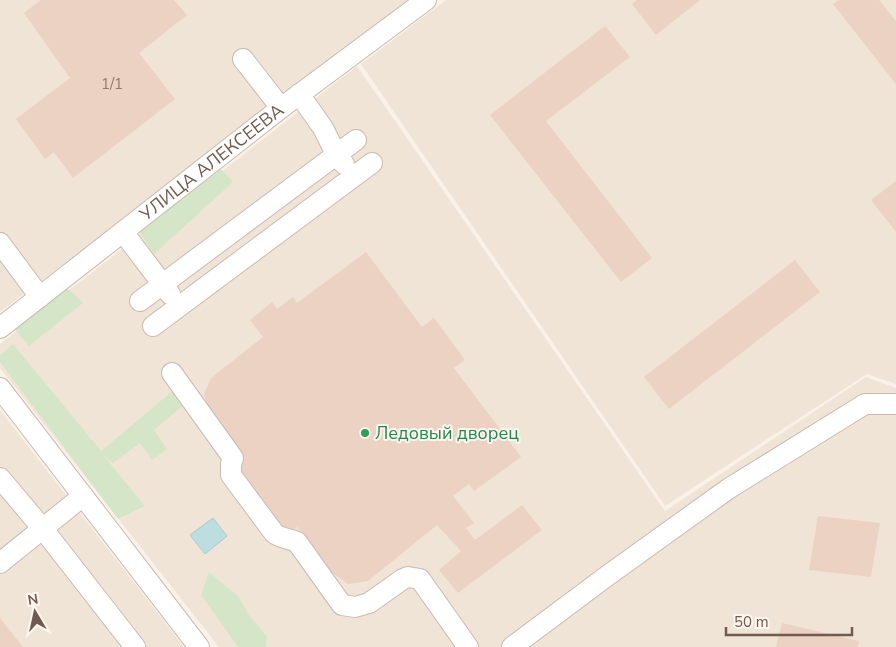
<svg xmlns="http://www.w3.org/2000/svg" width="896" height="647" font-family="'Nunito Sans',sans-serif">
<style>
.residential{fill:#f0e4d7}
.green{fill:#d5e6c8}
.water{fill:#bedde1;stroke:#a6ccd2}
.building{fill:#ecd2c3}
.lines{fill:none;stroke-linecap:round;stroke-linejoin:round}
.minor-casing{stroke:#cbbaaf;stroke-width:22}
.minor{stroke:#fff;stroke-width:20}
.leisure-dot{fill:#2e9e5b;stroke:#fdf6ee;stroke-width:2}
.labels{text-anchor:middle;stroke-width:4;stroke-linejoin:round;paint-order:stroke}
.number-label{font-size:15px;fill:#90786c}
.street-label{font-size:18px;fill:#715a4f;stroke:#fdf6ee}
.leisure-label{font-size:18px;fill:#27864d;stroke:#fdf6ee;text-anchor:start}
</style>
<rect width="100%" height="100%" fill="#faf2e8"/>
<g class="residential">
<path d="M0 0H417L0 312Z"/>
<path d="M446 0H896V384L867 374 665 506 361 64Z"/>
<path d="M357 66 665 511 866 377 896 388V647H219L0 368V344Z"/>
<path d="M0 410 184 647H0Z"/>
</g>
<g class="green">
<path d="M221 169 233 182 154 254 137 229Z"/>
<path d="M66 287 83 303 29 346 10 324Z"/>
<path d="M13 344 101 451 175 389 186 403 154 430 167 449 152 460 140 443 113 463 103 455 145 506 118 519 0 362V355Z"/>
<path d="M209 572 238 596 249 615 267 637 266 647H238L201 595Z"/>
</g>
<path class="water" d="M213 518 227 536 205 554 190 535Z"/>
<g class="building">
<path d="M41 0H174L187 15 139 53 175 99 73 178 54 152 45 159 16 119 70 78 24 13Z"/>
<path d="M637 0H700L656 35 632 4Z"/>
<path d="M839 0H879L896 21V84L833 4Z"/>
<path d="M605 26 630 57 546 121 652 258 621 282 490 115Z"/>
<path d="M896 181V232L871 200Z"/>
<path d="M366 252 422 327 434 318 465 360 454 368 521 457 474 491 469 484 453 496 474 523 466 528 475 540 522 505 542 530 458 593 439 570 461 551 437 525 368 581 348 584 330 571 297 527 284 536 231 468 245 458 208 409 204 394 211 378 263 337 250 320 272 302 277 309 293 297 297 303Z"/>
<path d="M795 260 820 292 669 409 644 377Z"/>
<path d="M818 516 880 523 871 577 809 570Z"/>
<path d="M0 618 23 647H0Z"/>
<path d="M782 623 859 641 858 647H776Z"/>
</g>
<g class="lines">
<defs>
<g id="minor">
<path d="M243 59 281 108"/>
<path d="M299 94 323 128 336 154 344 164"/>
<path d="M123 232 170 294"/>
<path d="M0 243 40 297"/>
<path d="M140 301 356 140"/>
<path d="M153 326 372 163"/>
<path id="s1" d="M0 328 281 108 426 0"/>
<path d="M172 373 233 458 231 464V475L274 533C281 539 289 538 297 542L342 605 355 607 369 603 403 579 408 577 420 579 468 647"/>
<path d="M0 388 199 647"/>
<path d="M0 478 43 529 135 647"/>
<path d="M0 563 83 496"/>
<path d="M512 647 607 576 728 489 865 404H896"/>
</g>
</defs>
<use href="#minor" class="minor-casing"/>
<use href="#minor" class="minor"/>
</g>
<circle class="leisure-dot" cx="365" cy="433" r="5"/>
<g class="labels">
<g class="number-label">
<text x="112" y="89">1/1</text>
</g>
<g class="street-label">
<text dy="6" stroke="none"><textPath href="#s1" startOffset="269">УЛИЦА АЛЕКСЕЕВА</textPath></text>
</g>
<g class="leisure-label">
<text x="375" y="439">Ледовый дворец</text>
</g>
</g>
<g transform="translate(35 612) rotate(351)" stroke="#fdf6ee" stroke-width="4" paint-order="stroke">
<path d="M0-4L9 19L0 12L-9 19Z" fill="#715a4f"/>
<text y="-8" font-size="14" font-weight="bold" text-anchor="middle" fill="#715a4f">N</text>
</g>
<path d="M726 627v8h126v-8" fill="none" stroke="#715a4f" stroke-width="2.5"/>
<text x="734" y="627" font-size="15" fill="#715a4f" stroke="#fdf6ee" stroke-width="4" paint-order="stroke">50 m</text>
</svg>
